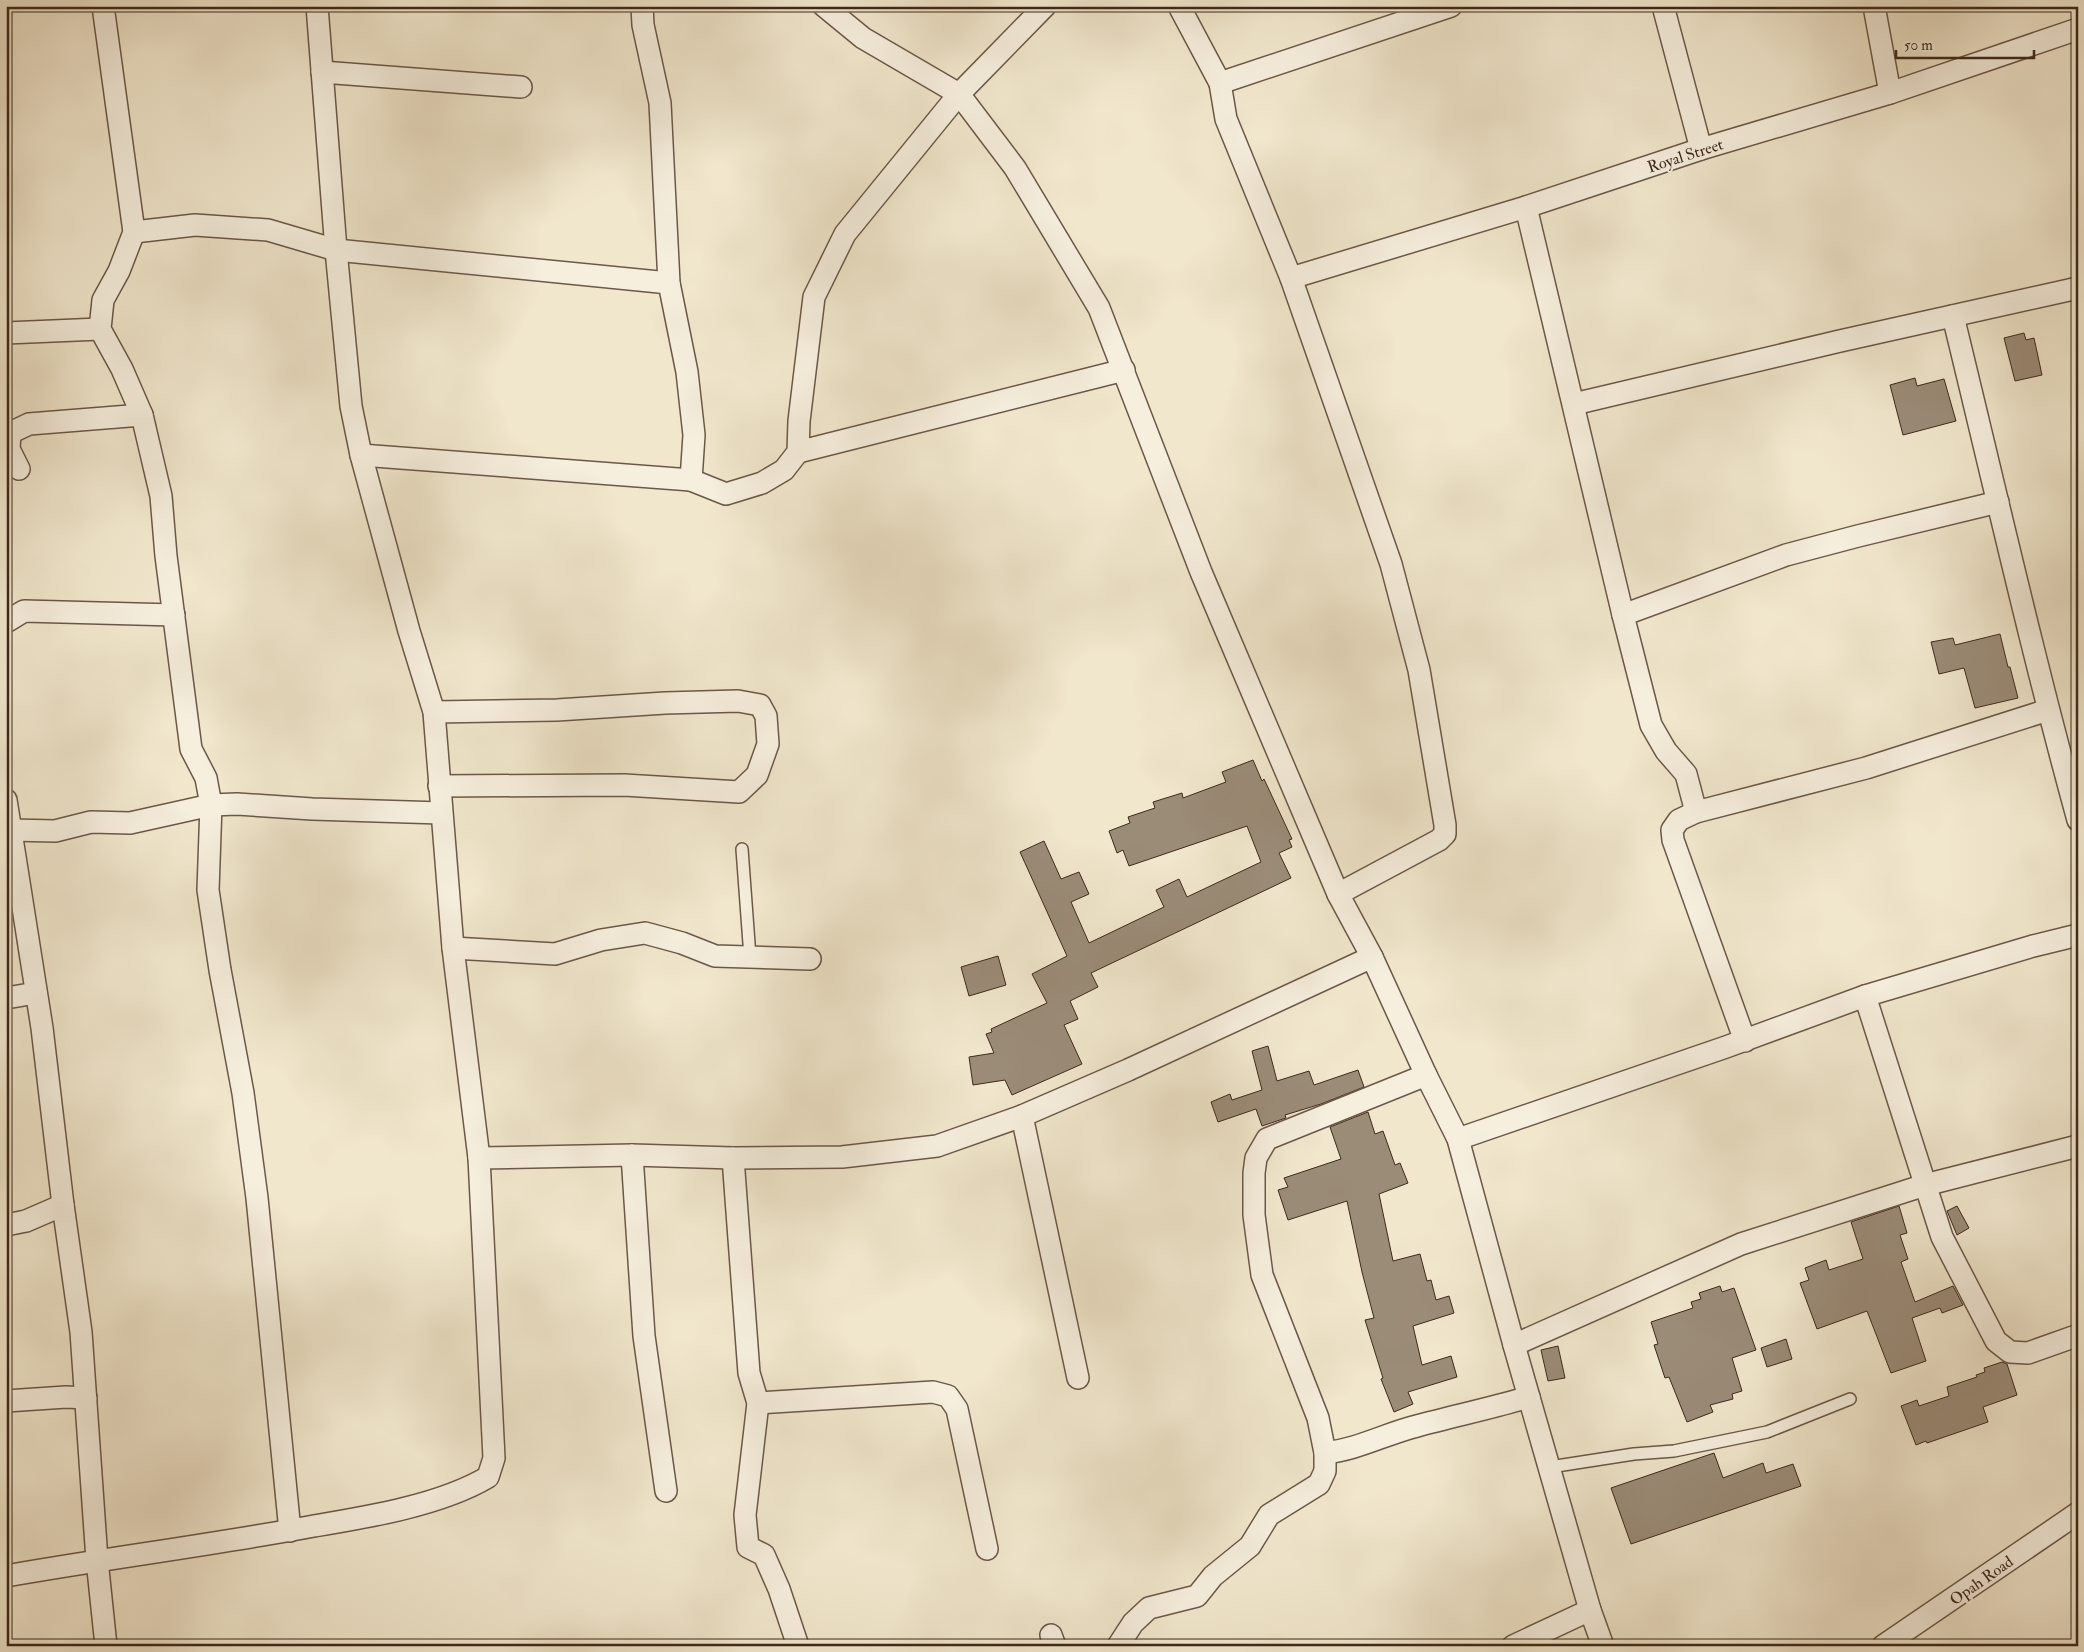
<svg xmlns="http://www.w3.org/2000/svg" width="2084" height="1652" font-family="'IM FELL Double Pica',serif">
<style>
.building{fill:#9b8c78;stroke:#3e291b}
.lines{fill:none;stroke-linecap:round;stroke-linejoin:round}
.lane-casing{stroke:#6b5848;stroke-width:14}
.street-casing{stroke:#6b5848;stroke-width:24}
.lane{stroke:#f6efde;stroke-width:11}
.street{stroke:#f6efde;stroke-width:21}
.labels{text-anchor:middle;stroke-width:4;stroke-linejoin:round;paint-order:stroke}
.street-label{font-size:16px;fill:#3e291b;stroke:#f6efde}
</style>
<rect width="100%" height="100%" fill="#f1e7cd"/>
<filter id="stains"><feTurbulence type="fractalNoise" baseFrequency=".004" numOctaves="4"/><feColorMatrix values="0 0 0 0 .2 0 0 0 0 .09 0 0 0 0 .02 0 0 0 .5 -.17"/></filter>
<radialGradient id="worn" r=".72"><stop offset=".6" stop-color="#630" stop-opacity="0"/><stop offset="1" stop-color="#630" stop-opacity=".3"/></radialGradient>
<g class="building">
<path d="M2024 333 2026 340 2034 338 2042 375 2015 381 2004 338Z"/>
<path d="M1915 378 1917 386 1944 379 1956 421 1903 435 1890 385Z"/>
<path d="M2000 634 2008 667H2010L2018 698 1975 708 1964 668 1939 674 1931 642 1953 638 1955 645Z"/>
<path d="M1253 760 1262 781 1264 779 1292 839 1289 840 1292 847 1279 853 1291 878 1091 973 1098 987 1070 1001 1078 1019 1064 1025 1082 1064 1012 1095 1005 1080 973 1085 969 1057 994 1053 986 1034 992 1032 991 1029 1047 1003 1032 974 1067 956 1020 852 1044 841 1061 879 1079 872 1089 894 1071 902 1089 943 1164 907 1156 890 1179 879 1187 897 1261 862 1247 826 1129 866 1123 850 1117 853 1109 831 1130 823 1128 817 1155 808 1153 802 1182 793 1183 798 1226 782 1222 772Z"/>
<path d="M998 956 1006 985 969 996 961 967Z"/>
<path d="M1268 1046 1277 1081 1309 1071 1314 1085 1358 1070 1364 1087 1321 1104 1285 1115 1286 1118 1262 1126 1256 1109 1218 1122 1211 1102 1230 1094 1232 1100 1262 1090 1252 1051Z"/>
<path d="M1368 1112 1375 1134 1383 1131 1395 1165 1400 1163 1408 1183 1379 1194 1393 1261 1420 1254 1427 1281 1431 1280 1436 1300 1449 1296 1454 1313 1413 1326 1422 1365 1451 1356 1457 1377 1408 1392 1413 1404 1394 1412 1381 1379 1383 1378 1365 1320 1374 1318 1362 1272 1347 1201 1288 1220 1278 1190 1288 1187 1284 1178 1341 1159 1330 1127Z"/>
<path d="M1899 1206 1907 1233 1900 1235 1908 1259 1901 1262 1915 1302 1953 1286 1963 1305 1942 1313 1940 1308 1912 1318 1926 1361 1891 1373 1867 1311 1817 1329 1800 1283 1809 1280 1805 1268 1826 1260 1829 1270 1863 1259 1851 1222Z"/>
<path d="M1957 1206 1969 1228 1957 1235 1947 1211Z"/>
<path d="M1720 1286 1722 1292 1734 1288 1756 1350 1732 1358 1742 1391 1732 1394 1733 1399 1710 1405 1713 1412 1687 1422 1669 1377 1665 1378 1654 1345 1658 1344 1651 1322 1693 1308 1691 1302 1701 1299 1699 1293Z"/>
<path d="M1786 1339 1792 1359 1767 1367 1761 1348Z"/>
<path d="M1558 1346 1565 1378 1548 1381 1541 1350Z"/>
<path d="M2002 1362 2007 1364 2017 1395 1983 1407 1988 1422 1927 1443 1926 1441 1916 1445 1901 1406 1917 1400 1919 1406 1949 1396 1947 1387 1977 1377 1976 1375 1985 1372 1984 1368Z"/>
<path d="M1714 1453 1723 1478 1763 1463 1766 1473 1793 1464 1801 1486 1631 1544 1611 1488Z"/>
</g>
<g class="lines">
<defs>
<g id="lane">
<path d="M742 849 750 957"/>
<path d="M1550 1467 1634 1454 1674 1451 1767 1432 1850 1399"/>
</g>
<g id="street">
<path d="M103 6 134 232 119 271 103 300 100 329 122 369 142 415 161 496 166 556 191 749 206 778 211 805 237 804 312 809 441 813"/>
<path d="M642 6 643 25 660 103 669 283 687 372 694 435 691 480"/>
<path d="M824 6 863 38 959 94 1015 168 1099 308 1201 572 1338 894 1372 957 1426 1075 1458 1139 1514 1345 1590 1610 1603 1646"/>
<path d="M1179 6 1220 83"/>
<path d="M1663 6 1701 149"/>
<path d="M1874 6 1890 93"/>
<path d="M322 72 521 87"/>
<path d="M1526 207 1623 615"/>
<path d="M134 232 195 225 268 230 336 250 669 283"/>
<path d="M1291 278 1526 207 1701 149 1890 93 2078 29"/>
<path d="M1953 316C1994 484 2032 653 2078 820"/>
<path d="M6 333 100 329"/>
<path d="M1574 404 1840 341 2078 288"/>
<path d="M798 452 1124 370"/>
<path d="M361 455 691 480 726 494 762 483 784 470 798 452 799 421 814 297 845 234 959 94 1045 6"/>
<path d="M19 469 9 449 10 433 29 424 142 415"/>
<path d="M6 622 24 611 174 615"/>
<path d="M434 712 557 710 665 703 738 701 760 705 766 716 768 744 757 775 739 792 624 785 439 786"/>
<path d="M6 800 42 1028 63 1205 81 1332 97 1560 106 1646"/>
<path d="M1696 812 1686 774 1666 751 1651 725 1623 615 1786 555 1858 536 1998 502"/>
<path d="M11 830 55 831 91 822 130 823 211 805 208 890 220 970 243 1093 257 1198 290 1531"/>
<path d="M1338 894 1439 840 1445 834V825L1419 670 1391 564 1291 278 1226 119 1220 83 1451 6"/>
<path d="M453 948 555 954 601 940 645 933 682 943 715 956 810 959"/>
<path d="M1865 996 1942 1237 1996 1341 2010 1352 2028 1353 2076 1336"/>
<path d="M6 998 36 993"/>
<path d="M1745 1041 1673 840 1672 830 1679 820 1696 812 1866 768 2048 710"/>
<path d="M1022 1116 1078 1378"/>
<path d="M1458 1139 1726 1047 1865 996 2033 946 2078 935"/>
<path d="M632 1155 644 1336 666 1491"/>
<path d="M479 1158 632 1155 733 1158 842 1157 937 1146 1022 1116 1128 1070 1372 957"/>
<path d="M733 1158 749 1373 758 1403 745 1515 748 1547 764 1555 779 1589 798 1646"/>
<path d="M6 1225 26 1221 63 1205"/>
<path d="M1514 1345 1741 1244 1925 1185 2078 1146"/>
<path d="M6 1401 66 1397 86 1398"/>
<path d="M758 1403 933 1392 948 1396 957 1409 987 1549"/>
<path d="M1325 1453C1359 1449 1385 1434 1417 1426 1454 1416 1492 1408 1529 1397"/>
<path d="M6 1576C108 1558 212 1545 314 1526 368 1517 441 1505 488 1477L494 1458 479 1158 453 948 434 712 409 631 361 455 351 406 336 250 317 6"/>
<path d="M1051 1635 1055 1646"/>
<path d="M1118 1646 1133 1623 1149 1608 1197 1596 1213 1576 1250 1546 1269 1515 1319 1484 1325 1471V1453L1318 1418 1262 1275 1254 1215V1173L1256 1158 1267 1139 1426 1075"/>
<path d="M1513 1646 1590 1610"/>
<path d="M1883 1646 2078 1513"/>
</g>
</defs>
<use href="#lane" class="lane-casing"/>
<use href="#street" class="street-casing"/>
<use href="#lane" class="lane"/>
<use href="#street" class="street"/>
</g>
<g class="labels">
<g class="street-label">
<text transform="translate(1685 155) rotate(-18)" y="6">Royal Street</text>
<text transform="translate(1981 1580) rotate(-35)" y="6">Opah Road</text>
</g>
</g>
<rect width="2084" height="1652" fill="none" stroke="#f1e7cd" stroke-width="25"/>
<rect x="8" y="8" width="2069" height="1637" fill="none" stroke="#3e291b" stroke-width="2.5"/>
<rect x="12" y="12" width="2059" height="1627" fill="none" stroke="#3e291b"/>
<path d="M1896 50v8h138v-8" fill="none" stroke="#3e291b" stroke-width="2.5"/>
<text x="1904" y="50" font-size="15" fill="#3e291b" stroke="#f6efde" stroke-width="4" paint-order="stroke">50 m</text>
<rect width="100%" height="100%" filter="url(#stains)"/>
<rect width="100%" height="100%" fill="url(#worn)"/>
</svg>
